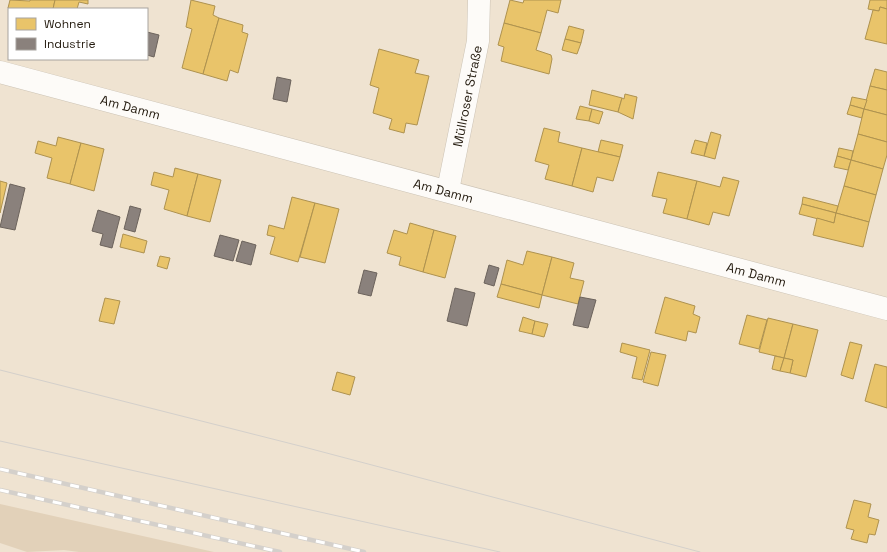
<svg xmlns="http://www.w3.org/2000/svg" width="887" height="552" font-family="'Space Grotesk',sans-serif">
<style>
.green{fill:#e2d1b9}
.homes{fill:#e9c46a;stroke:#ae924f}
.industry{fill:#8a817c;stroke:#6c635c}
.lines{fill:none;stroke-linecap:round;stroke-linejoin:round}
.minor-casing{stroke:#cbc2b4;stroke-width:23}
.minor{stroke:#fdfbf8;stroke-width:22}
.tram{stroke:#d4d0cb;stroke-width:1}
.rail-casing{stroke:#d4d0cb;stroke-width:4.5}
.rail{stroke:#fff;stroke-width:3;stroke-dasharray:9;stroke-linecap:butt}
.labels{text-anchor:middle;stroke-width:4;stroke-linejoin:round;paint-order:stroke}
.street-label{font-size:13px;fill:#251c10;stroke:#fff}
</style>
<rect width="100%" height="100%" fill="#efe3d1"/>
<path class="green" d="M0 504 214 552H79L64 550 27 552 0 543Z"/>
<g class="homes">
<path d="M10 0 30 1V0H55L53 9H11L8 8Z"/>
<path d="M55 0H88V4L79 2 77 9H53Z"/>
<path d="M191 0 215 6 213 15 219 18 203 74 182 68 192 29 186 27Z"/>
<path d="M510 0 523 3 524 0H561L558 13 547 10 541 33 504 23Z"/>
<path d="M870 0H887V9L880 7 879 11 868 9Z"/>
<path d="M880 7 887 9V44L865 39 873 10 879 11Z"/>
<path d="M219 18 243 25 242 32 248 34 238 73 230 70 227 81 203 74Z"/>
<path d="M504 23 541 33 536 50 551 55 552 59 549 74 501 61 504 47 498 45Z"/>
<path d="M569 26 584 30 581 43 565 39Z"/>
<path d="M565 39 581 43 577 54 562 50Z"/>
<path d="M379 49 419 60 415 73 429 76 417 125 406 123 404 133 389 129 392 119 373 113 379 88 370 85Z"/>
<path d="M875 69 887 72V90L870 86Z"/>
<path d="M870 86 887 90V115L864 109Z"/>
<path d="M592 90 622 98 618 112 589 105Z"/>
<path d="M625 94 637 97 633 119 618 112 622 98 624 99Z"/>
<path d="M852 97 867 100 864 109 850 105Z"/>
<path d="M850 105 864 109 862 118 847 114Z"/>
<path d="M580 106 592 109 589 121 576 119Z"/>
<path d="M592 109 603 112 599 124 589 121Z"/>
<path d="M864 109 887 115V142L858 134Z"/>
<path d="M544 128 560 132 558 142 582 148 572 186 545 179 549 165 535 161Z"/>
<path d="M711 132 721 135 715 159 704 156Z"/>
<path d="M858 134 887 142V155L883 169 851 160Z"/>
<path d="M58 137 81 143 70 184 47 178 52 158 35 153 38 141 56 146Z"/>
<path d="M601 140 623 145 620 157 598 152Z"/>
<path d="M695 140 707 143 704 156 691 153Z"/>
<path d="M81 143 104 149 94 191 70 184Z"/>
<path d="M582 148 620 157 613 181 597 177 593 192 572 186Z"/>
<path d="M839 148 853 151 851 160 837 156Z"/>
<path d="M837 156 851 160 848 170 834 167Z"/>
<path d="M851 160 883 169 876 195 844 186Z"/>
<path d="M175 168 198 174 187 216 164 209 169 190 151 185 154 172 173 177Z"/>
<path d="M658 172 697 181 687 219 663 213 667 199 652 196Z"/>
<path d="M198 174 221 180 210 222 187 216Z"/>
<path d="M723 177 739 181 729 216 713 212 709 225 687 219 697 181 720 187Z"/>
<path d="M0 181 7 183 0 213Z"/>
<path d="M844 186 876 195 869 222 836 213Z"/>
<path d="M292 197 315 203 298 262 270 254 275 237 267 235 269 225 284 229Z"/>
<path d="M803 197 838 206 836 213 802 204Z"/>
<path d="M315 203 339 209 325 263 300 257Z"/>
<path d="M802 204 836 213 834 223 799 214Z"/>
<path d="M836 213 869 222 863 247 813 235 817 218 834 223Z"/>
<path d="M410 223 434 230 423 272 399 265 401 257 387 253 394 230 407 234Z"/>
<path d="M434 230 456 236 445 278 423 272Z"/>
<path d="M123 234 147 241 144 253 120 247Z"/>
<path d="M527 251 552 257 542 295 501 284 507 260 523 265Z"/>
<path d="M160 256 170 258 167 269 157 266Z"/>
<path d="M552 257 574 263 570 278 584 281 578 304 542 295Z"/>
<path d="M501 284 542 295 539 308 497 297Z"/>
<path d="M665 297 695 306 693 314 700 317 696 333 688 331 686 341 655 333Z"/>
<path d="M105 298 120 301 114 324 99 321Z"/>
<path d="M747 315 767 320 759 349 739 344Z"/>
<path d="M523 317 535 321 532 334 519 331Z"/>
<path d="M768 318 793 324 784 358 759 352Z"/>
<path d="M535 321 548 324 544 337 532 334Z"/>
<path d="M793 324 818 330 806 377 790 373 793 360 784 358Z"/>
<path d="M850 342 862 345 853 379 841 375Z"/>
<path d="M622 343 650 350 642 380 632 378 637 357 620 352Z"/>
<path d="M651 352 666 355 658 386 643 382Z"/>
<path d="M775 356 784 358 780 371 772 369Z"/>
<path d="M784 358 793 360 790 373 780 371Z"/>
<path d="M875 364 887 367V408L865 401Z"/>
<path d="M337 372 355 377 350 395 332 390Z"/>
<path d="M854 500 871 504 868 517 879 520 875 535 869 534 867 543 851 539 854 530 846 528Z"/>
</g>
<g class="industry">
<path d="M147 32 159 35 154 57 147 55Z"/>
<path d="M277 77 291 80 287 102 273 99Z"/>
<path d="M10 184 25 188 15 230 0 227Z"/>
<path d="M130 206 141 209 135 232 124 229Z"/>
<path d="M98 210 120 217 112 248 100 245 103 234 92 231Z"/>
<path d="M220 235 239 240 233 261 214 256Z"/>
<path d="M242 241 256 245 251 265 236 261Z"/>
<path d="M489 265 499 268 494 286 484 283Z"/>
<path d="M364 270 377 273 371 296 358 293Z"/>
<path d="M455 288 475 293 467 326 447 321Z"/>
<path d="M580 297 596 300 588 328 573 325Z"/>
</g>
<g class="lines">
<defs>
<g id="minor">
<path id="s1" d="M0 72 887 309"/>
<path id="s2" d="M448 190 478 41 479 0"/>
</g>
</defs>
<use href="#minor" class="minor-casing"/>
<use href="#minor" class="minor"/>
<g class="tram">
<path d="M0 370 304 447 700 552"/>
<path d="M0 441 500 552"/>
</g>
<defs>
<g id="rail">
<path d="M0 469 364 552"/>
<path d="M0 490 280 552"/>
</g>
</defs>
<use href="#rail" class="rail-casing"/>
<use href="#rail" class="rail"/>
</g>
<g class="labels">
<g class="street-label">
<text dy="5" stroke="none"><textPath href="#s2" startOffset="96">Müllroser Straße</textPath></text>
<text dy="5" stroke="none"><textPath href="#s1" startOffset="135">Am Damm</textPath></text>
<text dy="5" stroke="none"><textPath href="#s1" startOffset="459">Am Damm</textPath></text>
<text dy="5" stroke="none"><textPath href="#s1" startOffset="783">Am Damm</textPath></text>
</g>
</g>
<rect x="8" y="8" width="140" height="52" fill="#ffffff" stroke="#a8a49f"/>
<rect x="16" y="18" width="20" height="12" fill="#e9c46a" stroke="#a8a49f"/>
<text x="44" y="28" font-size="12" fill="#251c10">Wohnen</text>
<rect x="16" y="38" width="20" height="12" fill="#8a817c" stroke="#a8a49f"/>
<text x="44" y="48" font-size="12" fill="#251c10">Industrie</text>
</svg>
